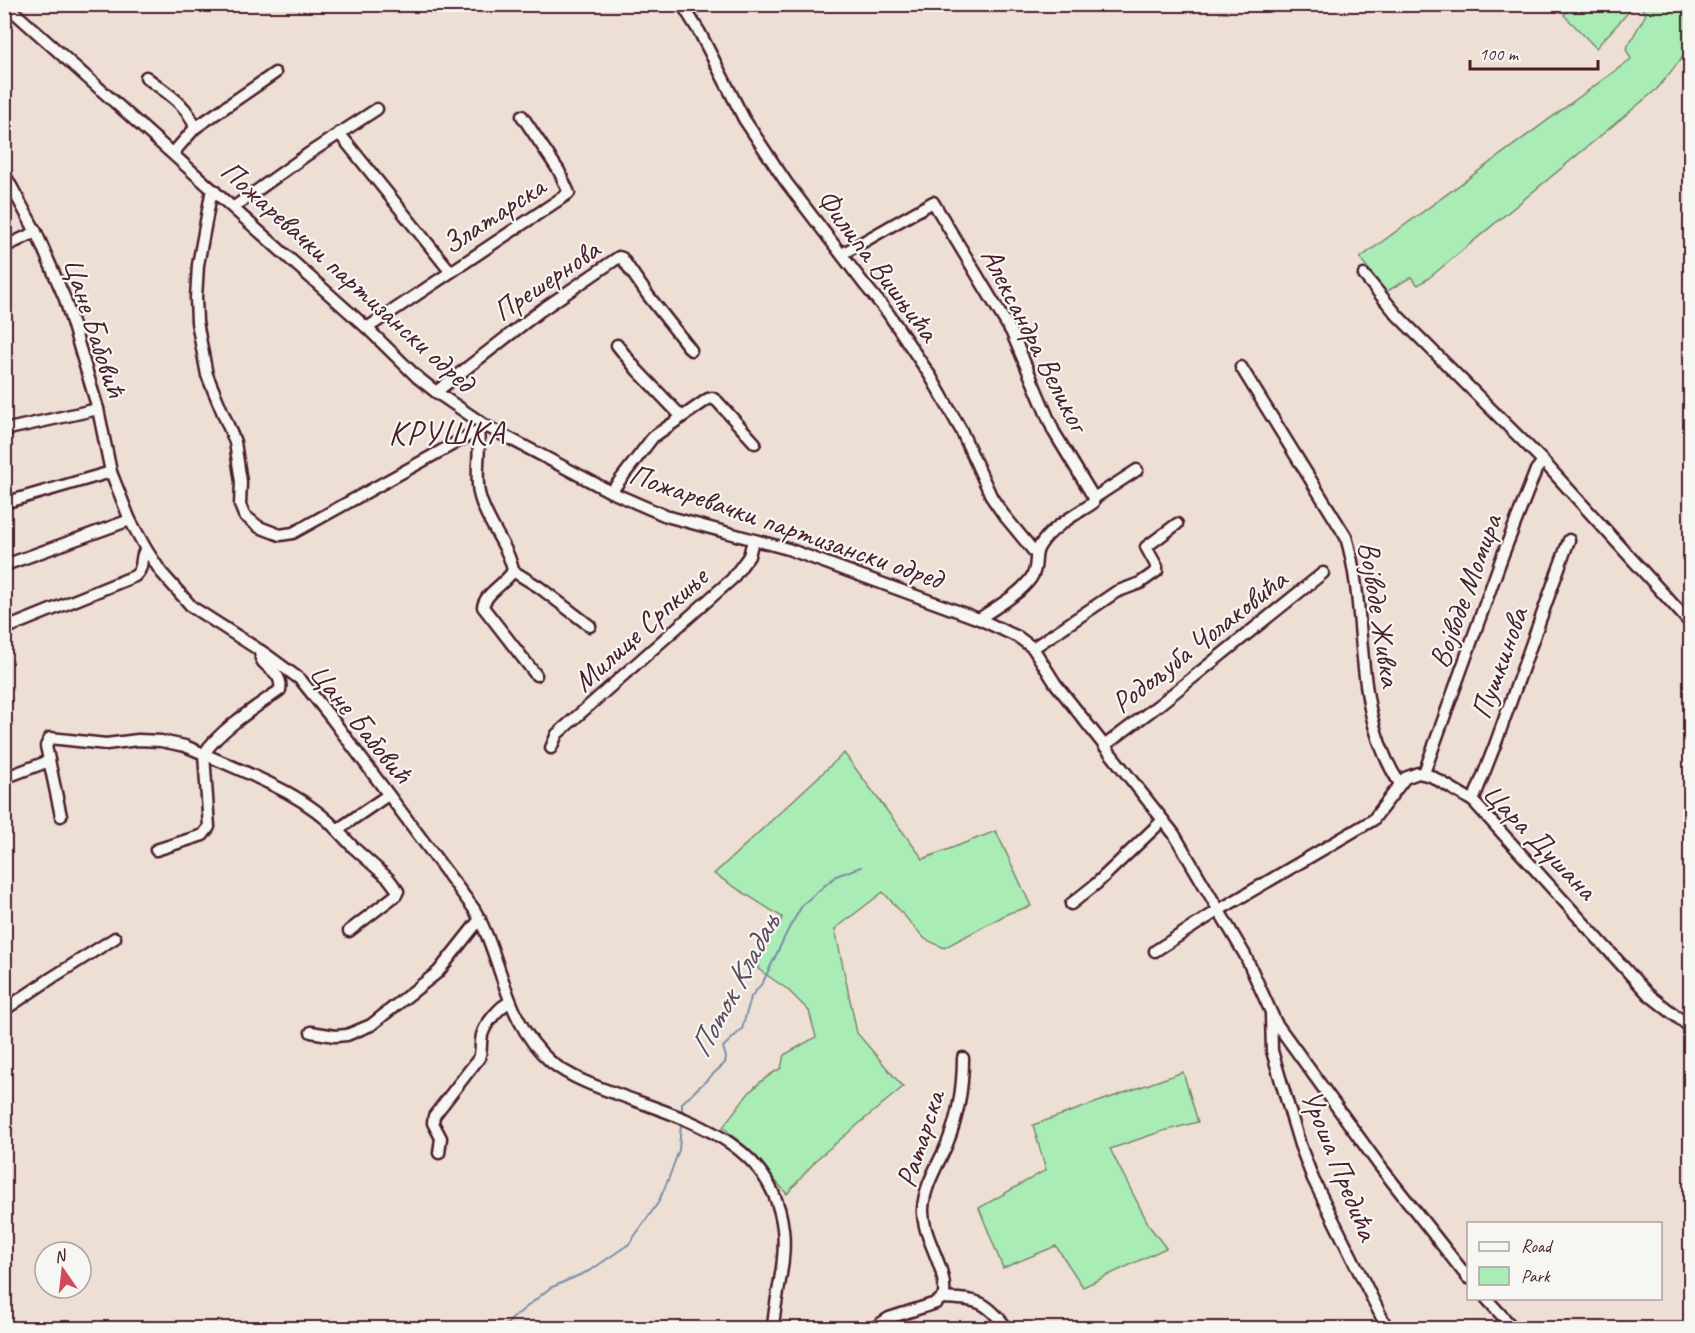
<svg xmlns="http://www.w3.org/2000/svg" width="1695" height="1333" font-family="Caveat,sans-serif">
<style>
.green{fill:#a9ecb6;stroke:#7a8670;stroke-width:1.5}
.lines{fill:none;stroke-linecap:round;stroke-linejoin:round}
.stream{stroke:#798fa7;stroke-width:2}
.minor-casing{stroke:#4a1f2b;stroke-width:15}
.minor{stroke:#f6f6f2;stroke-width:10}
.labels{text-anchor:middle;stroke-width:4.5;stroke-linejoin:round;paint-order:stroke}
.street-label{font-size:30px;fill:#4a1f2b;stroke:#f6f6f2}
.water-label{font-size:32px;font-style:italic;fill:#5e4e5f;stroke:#f6f6f2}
.quarter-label{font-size:33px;letter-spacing:1.5px;fill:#4a1f2b;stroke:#f6f6f2}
</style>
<rect width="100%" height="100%" fill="#eedfd5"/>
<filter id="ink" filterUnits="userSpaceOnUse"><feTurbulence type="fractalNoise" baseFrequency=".0167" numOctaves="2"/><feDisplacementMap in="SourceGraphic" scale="12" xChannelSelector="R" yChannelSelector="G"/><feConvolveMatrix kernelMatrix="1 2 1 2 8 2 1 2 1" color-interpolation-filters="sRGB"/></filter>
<g filter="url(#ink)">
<g class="green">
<path d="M1572 4H1635V5L1596 48 1564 15Z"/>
<path d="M1639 5H1690V48L1657 89 1429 278 1418 285 1411 277 1386 292 1360 258 1631 59 1626 49 1646 14Z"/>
<path d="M844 753 923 859 996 831 1031 906 1009 913 944 948 925 939 883 892 835 929 857 1033 903 1087 818 1158 787 1194 753 1155 723 1127C743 1100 750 1086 781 1068L784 1055 816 1037 809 1011 787 989 758 969 764 941 779 929 782 917 714 874Z"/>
<path d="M1183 1072 1198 1122 1163 1131 1110 1149 1150 1227 1166 1248 1083 1287 1056 1246 1003 1268 979 1208 1046 1170 1033 1125Z"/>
</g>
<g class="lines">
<g class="stream">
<path d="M682 1111V1103L725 1063 726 1057 723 1047 742 1029 751 997 763 982 788 930 803 904 836 876 861 867"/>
<path d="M503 1328 513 1318 550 1288 591 1270 629 1244 658 1203 668 1180 679 1150 681 1124"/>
</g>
<defs>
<g id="minor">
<path d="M5 4 367 328 417 377 436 392 486 426 611 492 666 516 788 549 979 619 1018 637 1033 648 1055 683 1174 834 1245 955 1276 1023 1379 1165 1468 1278"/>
<path d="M682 4 700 33 744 119 786 182 864 284 888 313 931 377 961 430 992 498 1003 514 1036 554"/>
<path d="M146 77C165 92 188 104 195 128"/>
<path d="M339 133 450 271"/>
<path d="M173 153 195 128 275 73"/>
<path d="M4 173 36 232 65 299 98 409 111 472 130 520 146 549 161 572 192 607 267 655 301 680 332 719 474 909C504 960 503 1020 551 1062 570 1077 594 1086 617 1094 687 1120 773 1141 783 1229 787 1263 775 1295 773 1328"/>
<path d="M214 190 211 194 198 265 196 298 197 322 207 375 235 442 241 482 240 505 244 515 259 527 280 535 293 533 486 426"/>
<path d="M234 207 308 154 377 109"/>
<path d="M4 247 36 232"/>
<path d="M842 254 933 202 1012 333 1054 432 1094 498 1093 503C1075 515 1050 528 1039 547 1033 557 1039 567 1031 578 1019 595 996 607 979 619"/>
<path d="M1364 275 1398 316 1543 461 1690 623"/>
<path d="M367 328 569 193 559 171 522 116"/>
<path d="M617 345 637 370 681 416"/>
<path d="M1241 367 1346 537C1370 618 1350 708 1400 784"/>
<path d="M436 392 540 311 619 257 622 258 647 294 691 350"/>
<path d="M4 430 98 409"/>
<path d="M478 431C481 451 475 473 479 493 485 521 509 546 513 571L539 587 590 626"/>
<path d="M611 492 653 437 708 399 712 398 717 401 755 443"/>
<path d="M1094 498 1137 470"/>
<path d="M4 503 111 472"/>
<path d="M8 564 130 520"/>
<path d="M513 571C505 584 485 593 483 607L536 675"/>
<path d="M4 629 135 576C146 566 138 558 146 549"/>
<path d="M1033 648 1116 592 1140 583 1157 571V567L1146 547 1177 524"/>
<path d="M261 651C256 668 284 668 280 690 257 706 218 731 204 754 248 774 305 794 337 830L388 795"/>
<path d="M1104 746 1160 704 1323 573"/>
<path d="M551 748 557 734 732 579 749 556 753 540"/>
<path d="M1424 773 1502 557 1536 470 1543 461"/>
<path d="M4 778 49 761"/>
<path d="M1473 801 1495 745 1569 540"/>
<path d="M61 816 46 746 50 738 106 744 138 740 161 741 185 746 204 754 209 827 203 835 156 850"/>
<path d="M337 830 354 848 389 879 398 891 396 895 349 931"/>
<path d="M1071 904 1096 884 1163 820"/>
<path d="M1155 951 1219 910 1373 820 1405 778 1418 773 1431 776 1473 801 1648 994 1690 1027"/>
<path d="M4 1010 53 977 115 938"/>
<path d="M1271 1015 1272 1051 1300 1145 1313 1179 1387 1328"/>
<path d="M311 1032 335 1036 347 1035 371 1025 438 972 480 919"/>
<path d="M439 1153 441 1138 433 1123 434 1116 479 1058C482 1050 480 1043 482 1035 485 1024 500 1006 510 1002"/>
<path d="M942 1298 944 1295C947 1265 922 1239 923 1209 924 1186 938 1165 947 1144 958 1117 963 1087 963 1058"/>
<path d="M942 1298C978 1300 984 1299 1007 1328"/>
<path d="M1486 1298 1513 1328"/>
<path d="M874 1328 889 1318 936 1303 942 1298"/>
</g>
</defs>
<use href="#minor" class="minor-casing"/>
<use href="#minor" class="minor"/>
</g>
</g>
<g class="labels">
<g class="street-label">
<text transform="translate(493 215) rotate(-33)" y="10">Златарска</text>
<text transform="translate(878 265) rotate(53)" y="10">Филипа Вишњића</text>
<text transform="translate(348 276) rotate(42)" y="10">Пожаревачки партизански одред</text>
<text transform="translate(546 280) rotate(-34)" y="10">Прешернова</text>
<text transform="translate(95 327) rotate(72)" y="10">Цане Бабовић</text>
<text transform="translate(1035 339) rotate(63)" y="10">Александра Великог</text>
<text transform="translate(786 526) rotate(19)" y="10">Пожаревачки партизански одред</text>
<text transform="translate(1465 591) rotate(-70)" y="10">Војводе Момира</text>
<text transform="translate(1380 614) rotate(81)" y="10">Војводе Живка</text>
<text transform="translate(640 629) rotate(-42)" y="10">Милице Српкиње</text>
<text transform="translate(1199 641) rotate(-38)" y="10">Родољуба Чолаковића</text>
<text transform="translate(1499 663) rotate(-70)" y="10">Пушкинова</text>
<text transform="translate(361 723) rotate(51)" y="10">Цане Бабовић</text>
<text transform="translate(1540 841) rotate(46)" y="10">Цара Душана</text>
<text transform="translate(920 1139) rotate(-72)" y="10">Ратарска</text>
<text transform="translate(1340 1165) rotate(68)" y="10">Уроша Предића</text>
</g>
<g class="water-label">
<text transform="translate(734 985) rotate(-62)" y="11">Поток Кладањ</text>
</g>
<g class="quarter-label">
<text x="447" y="444">КРУШКА</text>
</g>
</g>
<rect width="1695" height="1333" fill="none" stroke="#f6f6f2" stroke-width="24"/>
<rect x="12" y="12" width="1671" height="1309" fill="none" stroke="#4a1f2b" stroke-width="2" filter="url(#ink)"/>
<rect x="1467" y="1222" width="195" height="78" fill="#f6f6f2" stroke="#b1a0a2" stroke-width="1.5"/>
<rect x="1479" y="1242" width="30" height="9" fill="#f6f6f2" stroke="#b1a0a2" stroke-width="1.5"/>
<text x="1521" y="1252" font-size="18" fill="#4a1f2b">Road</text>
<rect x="1479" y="1267" width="30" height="18" fill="#a9ecb6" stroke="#b1a0a2" stroke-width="1.5"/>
<text x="1521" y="1282" font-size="18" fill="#4a1f2b">Park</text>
<g transform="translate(63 1270) rotate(346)"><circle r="28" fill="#f6f6f2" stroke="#b1a0a2" stroke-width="1.5"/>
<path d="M0-4.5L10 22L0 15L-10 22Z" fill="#d1495b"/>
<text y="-9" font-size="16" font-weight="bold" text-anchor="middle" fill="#4a1f2b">N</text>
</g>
<path d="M1470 60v9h128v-9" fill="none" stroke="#4a1f2b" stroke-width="3"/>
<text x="1479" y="60" font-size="18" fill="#4a1f2b" stroke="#f6f6f2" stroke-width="4.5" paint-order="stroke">100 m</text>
</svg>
